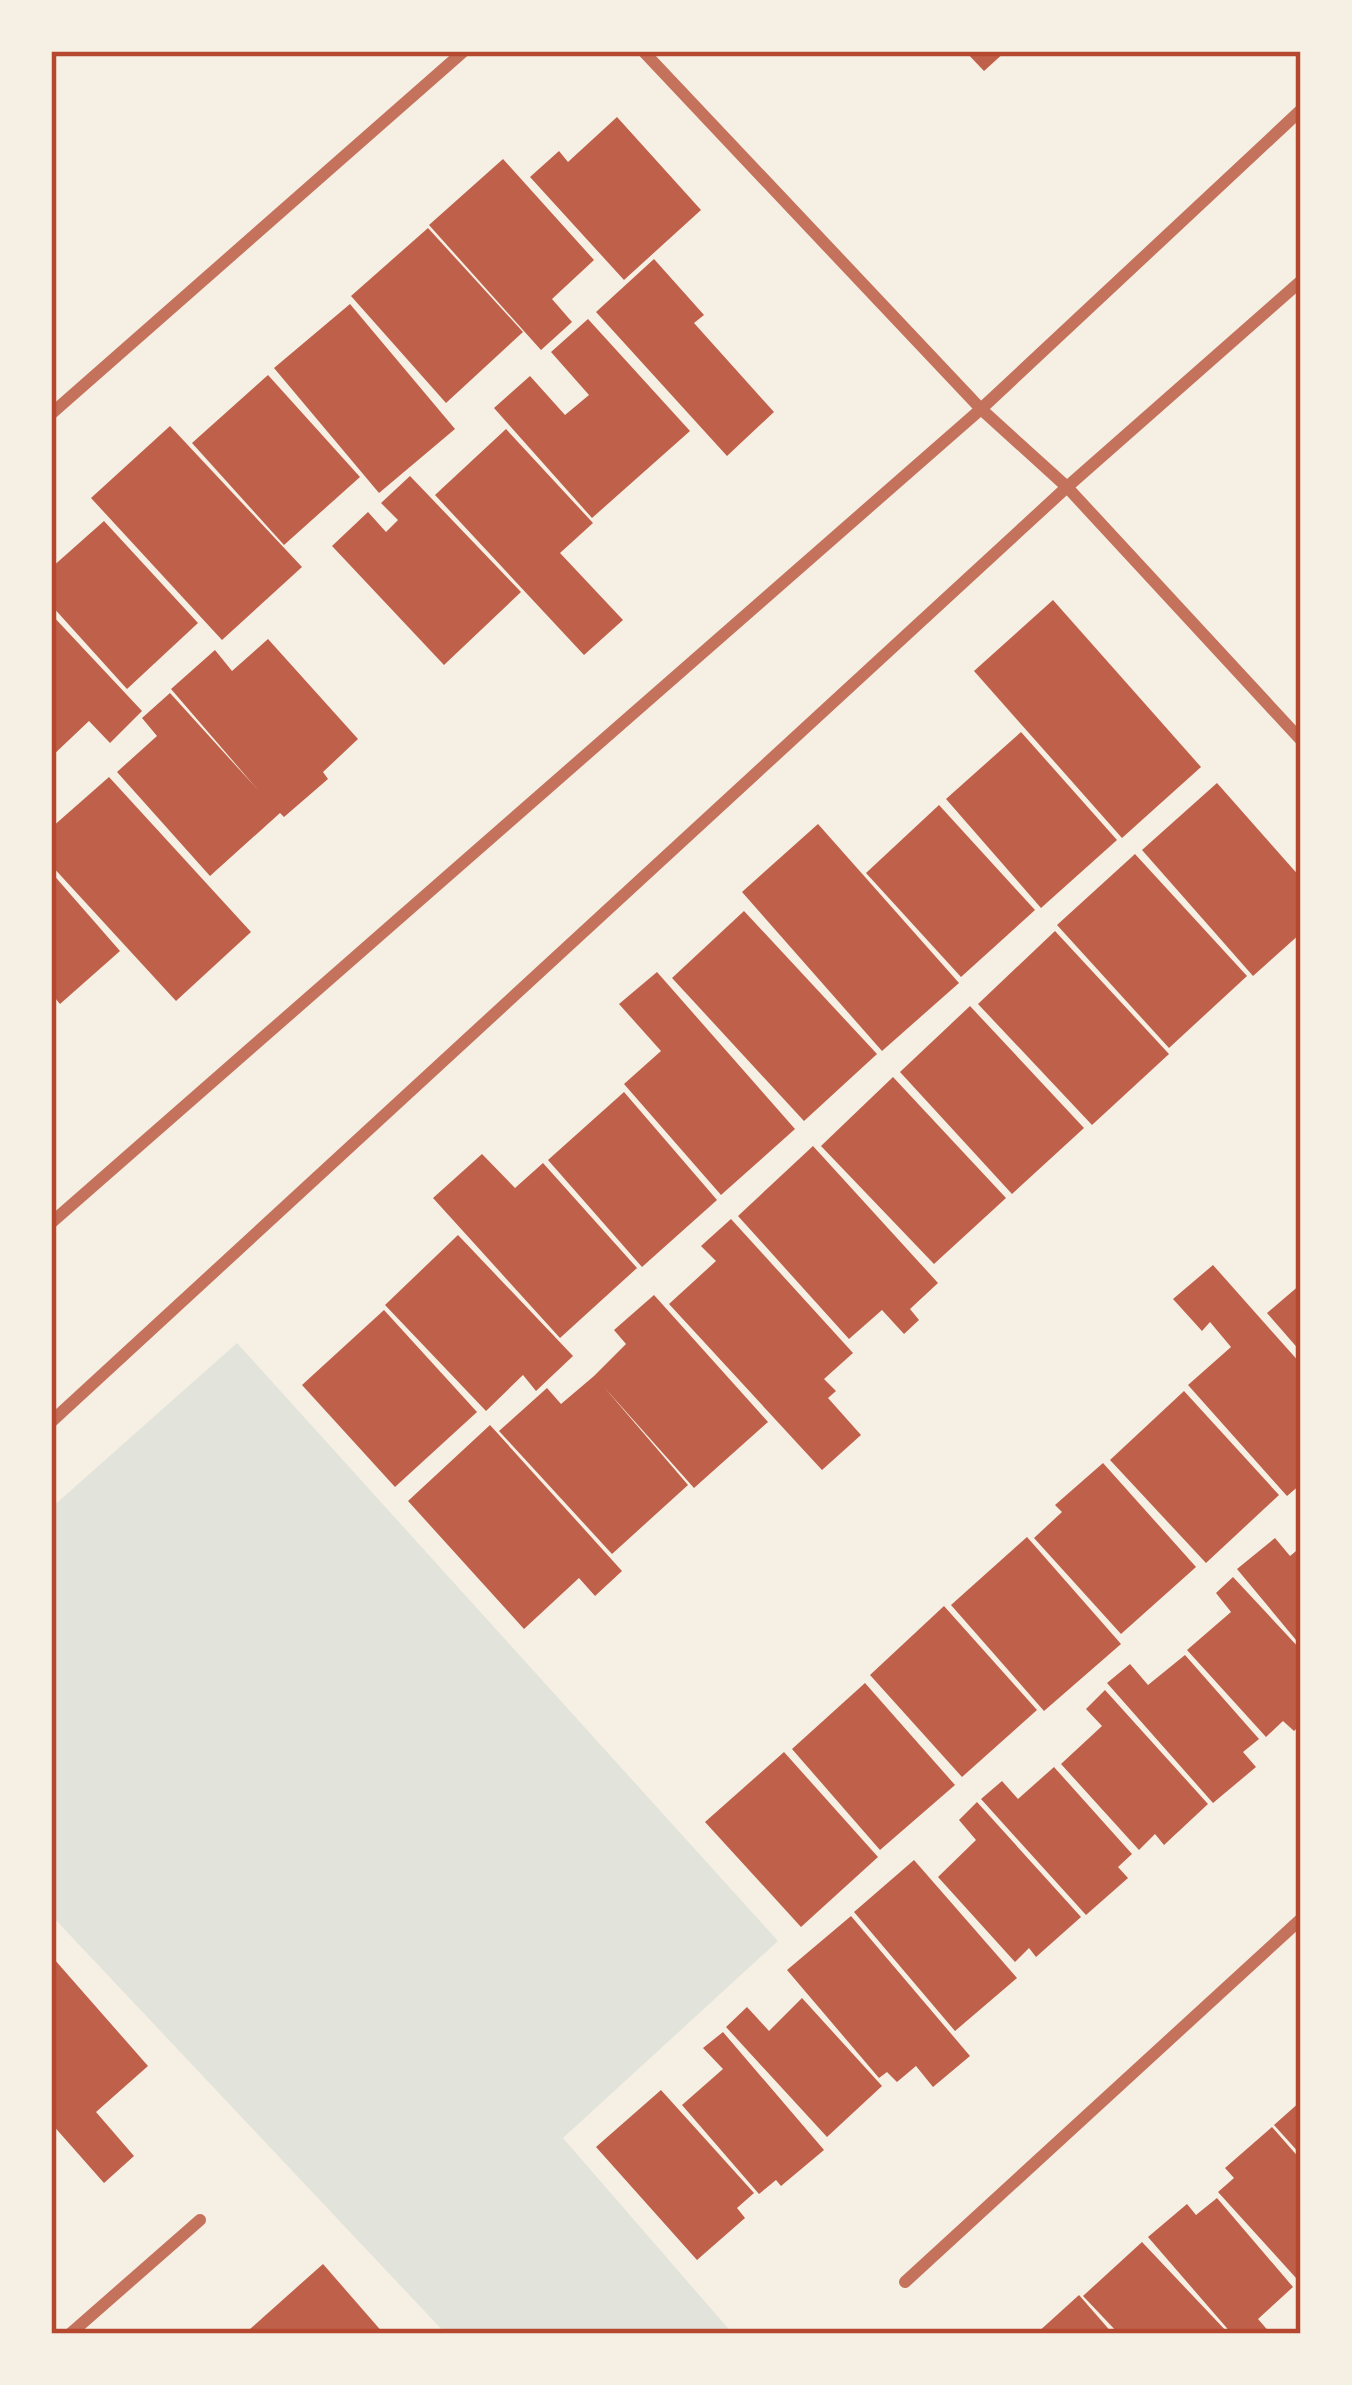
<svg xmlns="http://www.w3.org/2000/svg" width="1352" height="2385" font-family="'IBM Plex Serif',serif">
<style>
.green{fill:#e2e4dc}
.building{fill:#bf614a}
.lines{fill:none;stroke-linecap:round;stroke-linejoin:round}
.minor{stroke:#c5725c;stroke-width:12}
.neatline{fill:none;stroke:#b5482f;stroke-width:4.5}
</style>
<rect width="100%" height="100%" fill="#f6efe4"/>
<path class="green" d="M237 1343 778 1941 563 2138 733 2334H446L51 1915V1508Z"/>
<g class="building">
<path d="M965 51H1006L984 71Z"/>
<path d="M617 117 701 210 624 280 530 177 559 151 568 162Z"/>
<path d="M503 159 594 260 552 299 572 322 541 350 429 225Z"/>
<path d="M428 228 523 332 446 403 351 296Z"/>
<path d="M654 259 704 315 694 323 774 412 727 456 596 312Z"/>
<path d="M350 304 455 429 379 493 274 368Z"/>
<path d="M588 319 690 431 592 518 494 408 530 376 565 415 589 395 551 352Z"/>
<path d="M268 375 360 477 284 545 192 443Z"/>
<path d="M170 426 302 567 222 640 91 498Z"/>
<path d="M506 429 593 523 560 553 623 620 584 655 435 495Z"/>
<path d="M410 476 521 592 444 665 332 546 368 512 386 532 398 520 381 503Z"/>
<path d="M104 521 198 623 127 689 51 605V568Z"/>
<path d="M1053 600 1201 767 1122 838 974 671Z"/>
<path d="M51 614 142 711 110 743 89 721 51 757Z"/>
<path d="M268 639 358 739 323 772 328 779 284 817 280 813 210 876 117 772 157 736 142 718 170 693 258 790 171 689 215 650 232 671Z"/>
<path d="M1021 732 1117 840 1041 908 946 799Z"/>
<path d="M109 777 251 932 176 1001 51 865V828Z"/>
<path d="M1217 783 1301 878V933L1253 976 1142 850Z"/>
<path d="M939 805 1035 910 961 977 866 873Z"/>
<path d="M818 824 959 983 882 1051 742 892Z"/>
<path d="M1135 854 1247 976 1169 1048 1057 925Z"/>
<path d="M51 872 120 951 60 1004 51 993Z"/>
<path d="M744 911 877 1054 804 1121 672 978Z"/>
<path d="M1055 931 1169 1054 1092 1125 978 1004Z"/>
<path d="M657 972 795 1129 721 1195 624 1084 661 1051 619 1004Z"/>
<path d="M970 1006 1084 1128 1012 1194 900 1072Z"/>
<path d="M893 1077 1006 1198 934 1264 821 1146Z"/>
<path d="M624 1092 717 1200 642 1267 548 1160Z"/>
<path d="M813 1146 938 1283 910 1309 919 1320 904 1334 882 1310 849 1339 738 1216Z"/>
<path d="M482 1154 515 1188 543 1163 637 1268 560 1338 433 1198Z"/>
<path d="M731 1219 853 1353 824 1379 836 1391 828 1398 861 1435 822 1470 669 1304 716 1261 701 1246Z"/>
<path d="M458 1235 573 1356 536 1391 523 1375 486 1411 385 1305Z"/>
<path d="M1213 1265 1301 1364V1484L1287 1496 1188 1385 1231 1347 1210 1322 1202 1331 1173 1299Z"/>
<path d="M1301 1284V1352L1267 1313Z"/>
<path d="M654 1295 768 1422 694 1488 604 1387 688 1485 612 1554 499 1431 547 1388 561 1404 594 1376 626 1344 614 1330Z"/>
<path d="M384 1310 477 1412 395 1487 302 1385Z"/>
<path d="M1184 1391 1279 1495 1206 1563 1110 1460Z"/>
<path d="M490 1425 622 1571 595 1596 579 1578 524 1629 408 1501Z"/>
<path d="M1103 1463 1196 1567 1121 1634 1034 1538 1062 1512 1055 1505Z"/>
<path d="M1027 1537 1121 1644 1044 1711 951 1605Z"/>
<path d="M1275 1538 1290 1556 1301 1547V1646L1237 1569Z"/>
<path d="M1233 1577 1301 1650V1724L1294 1731 1283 1721 1266 1737 1187 1650 1231 1612 1216 1593Z"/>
<path d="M944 1606 1037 1710 962 1777 870 1675Z"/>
<path d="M1185 1655 1259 1739 1243 1752 1256 1767 1213 1803 1107 1683 1130 1664 1148 1685Z"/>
<path d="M865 1683 955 1785 880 1850 792 1749Z"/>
<path d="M1105 1690 1208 1804 1164 1845 1155 1834 1139 1850 1061 1764 1102 1726 1086 1709Z"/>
<path d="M784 1752 878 1857 801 1927 705 1822Z"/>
<path d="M1054 1767 1132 1854 1118 1867 1128 1878 1086 1915 981 1799 1002 1781 1018 1799Z"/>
<path d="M977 1802 1081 1917 1036 1957 1029 1948 1015 1962 938 1877 976 1840 959 1820Z"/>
<path d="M914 1860 1017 1978 955 2031 854 1912Z"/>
<path d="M851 1916 970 2056 933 2087 916 2066 897 2082 887 2072 879 2078 787 1970Z"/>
<path d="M54 1959 148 2066 96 2112 134 2156 104 2183 51 2123Z"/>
<path d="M802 1998 882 2086 827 2137 726 2027 747 2007 769 2031Z"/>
<path d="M723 2032 824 2150 781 2186 776 2180 759 2194 682 2105 723 2069 703 2048Z"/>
<path d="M661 2090 754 2193 737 2208 745 2218 697 2260 596 2147Z"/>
<path d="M1301 2101V2155L1274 2125Z"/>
<path d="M1272 2127 1301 2160V2274L1296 2278 1218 2192 1234 2178 1225 2168Z"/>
<path d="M1217 2198 1293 2287 1258 2319 1271 2334H1232L1148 2237 1187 2204 1196 2215Z"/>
<path d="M1142 2242 1229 2334H1119L1083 2296Z"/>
<path d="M323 2264 384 2334H255L250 2329Z"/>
<path d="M1079 2295 1113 2334H1036Z"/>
</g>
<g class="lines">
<g class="minor">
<path d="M643 51 981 409 1067 487 1301 740"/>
<path d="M51 414 464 51"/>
<path d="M51 1223 981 409 1301 110"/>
<path d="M51 1422 1067 487 1301 281"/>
<path d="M905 2282 1301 1919"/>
<path d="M70 2334 200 2220"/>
</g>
</g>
<rect width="1352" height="2385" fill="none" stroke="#f6efe4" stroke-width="108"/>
<rect x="54" y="54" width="1244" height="2277" class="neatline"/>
</svg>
